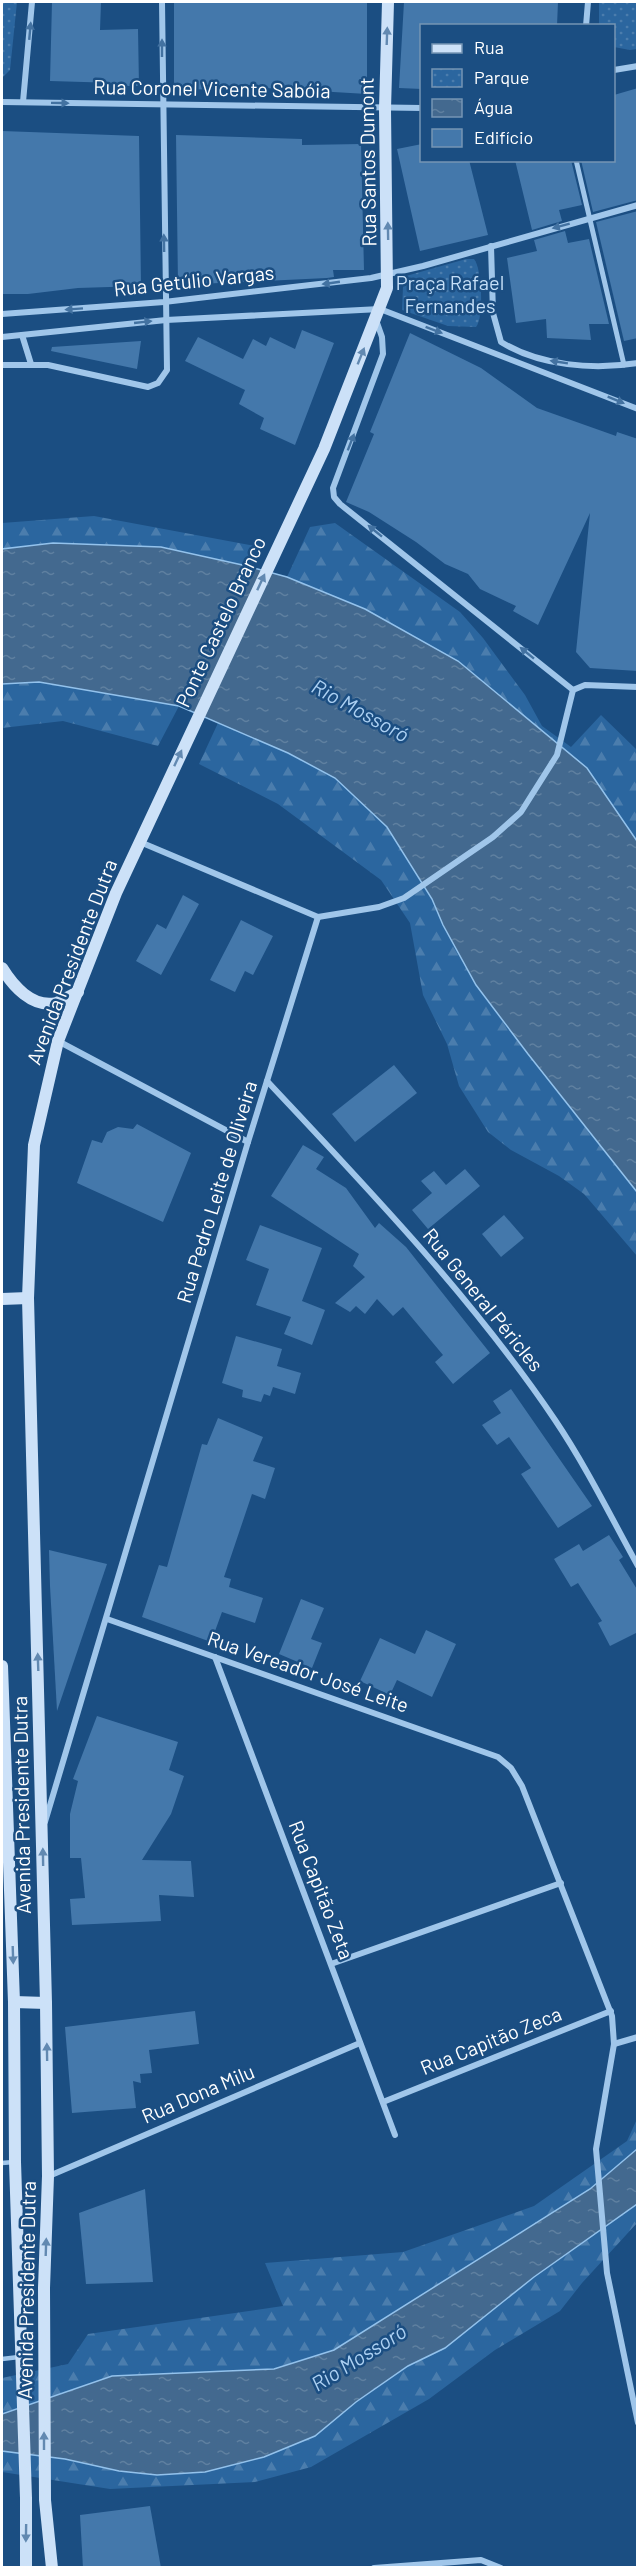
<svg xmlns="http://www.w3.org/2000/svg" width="639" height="2569" font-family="Barlow,sans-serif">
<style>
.forest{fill:url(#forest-firs)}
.park{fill:url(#park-dots)}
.water{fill:url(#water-ripples);stroke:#93c2ec;stroke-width:1.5}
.building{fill:#4478ab}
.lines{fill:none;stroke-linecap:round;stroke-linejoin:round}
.service{stroke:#a0c6ea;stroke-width:4.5}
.pedestrian{stroke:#a0c6ea;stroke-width:5}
.minor{stroke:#a0c6ea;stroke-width:6}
.secondary{stroke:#cce1f8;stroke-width:12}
.oneway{fill:#4372a1}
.oneway2{fill:#6289b1}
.labels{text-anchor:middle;stroke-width:5;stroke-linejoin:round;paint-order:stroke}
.street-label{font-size:20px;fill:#fff;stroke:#1b4e82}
.park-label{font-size:20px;fill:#c5dff8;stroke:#1b4e82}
.water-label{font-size:21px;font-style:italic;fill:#acd0f2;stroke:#1b4e82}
</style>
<defs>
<pattern id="forest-firs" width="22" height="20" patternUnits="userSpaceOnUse" patternTransform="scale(1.5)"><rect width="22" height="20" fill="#2b669f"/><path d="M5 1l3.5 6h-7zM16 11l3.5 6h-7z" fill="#4b7dad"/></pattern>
<pattern id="park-dots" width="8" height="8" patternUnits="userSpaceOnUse" patternTransform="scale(1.5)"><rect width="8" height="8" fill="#2b669f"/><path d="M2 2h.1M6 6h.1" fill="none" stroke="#4b7dad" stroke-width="1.8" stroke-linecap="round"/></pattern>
<pattern id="water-ripples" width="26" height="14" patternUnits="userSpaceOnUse" patternTransform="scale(1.5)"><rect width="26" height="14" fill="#43698f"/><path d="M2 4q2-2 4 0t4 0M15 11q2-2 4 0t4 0" fill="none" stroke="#5f80a0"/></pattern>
</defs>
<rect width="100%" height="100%" fill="#1b4e82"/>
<g class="forest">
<path d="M94 516 255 546 247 566 161 547 53 543 2 549V523Z"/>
<path d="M335 523 460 612 483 638 525 695 542 726 571 747 601 715 637 750V841L587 768 287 577 310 527Z"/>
<path d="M39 682 179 706 158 746 63 721 2 728V684Z"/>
<path d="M218 723 288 753 335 778 387 827 432 899 443 925 476 985 637 1192V1256L584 1194 559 1176 511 1150 488 1132 459 1086 447 1044 423 995 410 923 381 880 278 804 199 764Z"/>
<path d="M637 2119V2149L590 2189 334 2350 274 2369 112 2376 2 2414V2378L68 2364 88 2334 283 2306 265 2263 403 2252 534 2206 627 2141Z"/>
<path d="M637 2204V2223L582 2283 560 2311 495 2350 429 2399 311 2467 255 2482 110 2489 2 2472V2451L65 2459 119 2471 205 2472 264 2457 315 2436 356 2402 408 2366 445 2348 534 2277Z"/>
</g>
<g class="park">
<path d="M2 2H17L10 70 2 78Z"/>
<path d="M599 2H637V49L630 50 614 47V26L599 25Z"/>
<path d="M466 259H474C482 268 484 318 476 327L448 326 402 310 403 287 406 276Z"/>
</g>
<g class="water">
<path d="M53 543 161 547 247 566 287 577 365 609 458 661 587 768 637 841V1192L528 1054 476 985 443 925 432 899 387 827 335 778 288 753 179 706 39 682 2 684V549Z"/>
<path d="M637 2149V2204L534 2277 445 2348 408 2366 356 2402 315 2436 264 2457 205 2472 157 2475 119 2471 65 2459 2 2451V2414L112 2376 274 2369 334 2350 590 2189Z"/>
</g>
<g class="building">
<path d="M52 2H101L100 30 138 29 139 86H117V83L50 81Z"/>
<path d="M174 2H367V94L266 88 243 90 174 89Z"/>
<path d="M404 2H558L557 26H422V89L399 88Z"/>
<path d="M638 88V200L593 212 581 160H614V95Z"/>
<path d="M2 131 139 136 141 286 78 288 28 294H2Z"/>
<path d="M176 135 302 139V145L361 144 364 270H333L334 277 327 278 178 285Z"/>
<path d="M422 144V160H469L488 235 420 251 397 149Z"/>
<path d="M515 160H571L582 205 559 210 562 221 532 230Z"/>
<path d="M638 211V338L624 341 596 222Z"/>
<path d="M565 231 568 243 589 239 609 324H589L591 340 547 338 546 319 516 323 507 258 537 251 534 240Z"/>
<path d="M302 330 334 343 295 445 260 429 264 418 239 404 245 390 185 361 198 337 243 359 253 339 266 346 270 337 295 349Z"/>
<path d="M410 333 481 368 537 408 616 436 617 432 638 439V671L590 668 576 652 590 513 538 625 513 611 516 606 480 589 468 574 445 564 416 542 369 512 346 502 374 434 370 432Z"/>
<path d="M141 341 137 369 51 351 52 347Z"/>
<path d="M183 895 199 904 161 975 136 961 157 924 166 929Z"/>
<path d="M241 920 273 936 253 975 245 971 235 992 210 980Z"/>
<path d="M394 1065 417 1093 355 1142 332 1114Z"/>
<path d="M137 1124 191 1153 163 1222 77 1183 92 1140 102 1143 107 1132 118 1127 133 1129Z"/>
<path d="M303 1145 324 1157 316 1169 346 1188 375 1228 379 1223 406 1247 490 1353 453 1384 435 1362 443 1355 403 1307 393 1316 377 1299 365 1314 356 1306 350 1312 335 1303 365 1277 353 1266 359 1254 271 1196Z"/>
<path d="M465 1169 480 1186 428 1229 412 1210 432 1193 421 1181 434 1171 446 1185Z"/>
<path d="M504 1215 524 1238 501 1257 482 1234Z"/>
<path d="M260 1225 322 1248 302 1301 325 1310 312 1345 284 1334 291 1317 256 1305 269 1269 246 1260Z"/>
<path d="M236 1336 282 1349 277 1366 301 1373 295 1394 273 1387 270 1396 264 1394 261 1402 242 1397 243 1390 222 1383Z"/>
<path d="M511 1389 592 1506 558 1528 521 1474 531 1468 509 1437 497 1445 482 1425 501 1413 493 1401Z"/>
<path d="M218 1418 263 1437 253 1461 275 1468 265 1499 252 1494 224 1577 231 1579 229 1587 263 1598 255 1623 222 1612 211 1642 142 1617 159 1565 167 1567 202 1444 207 1445Z"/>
<path d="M609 1535 623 1557 619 1560 638 1591V1632L610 1646 598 1623 602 1621 578 1583 571 1587 554 1559 579 1544 583 1551Z"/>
<path d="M49 1550 107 1564 57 1711 50 1586Z"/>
<path d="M301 1599 324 1608 311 1639 322 1643 312 1668 279 1654Z"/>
<path d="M426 1630 456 1644 432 1697 397 1680 390 1695 360 1681 380 1638 415 1654Z"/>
<path d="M97 1716 178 1742 169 1770 184 1776 171 1814 142 1860 191 1861 194 1897 159 1895 161 1921 72 1925 70 1899 85 1898 81 1858H70V1814L78 1781 73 1779Z"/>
<path d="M195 2011 199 2044 149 2050 152 2073 140 2074 141 2083 133 2081 136 2108 72 2113 65 2027Z"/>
<path d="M145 2189 153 2282 86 2284 79 2213Z"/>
<path d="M150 2506 161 2568H83L80 2515Z"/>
</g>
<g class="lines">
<g class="service">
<path d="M2 2163 14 2162"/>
<path d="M2 2359 19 2357"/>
</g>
<path class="pedestrian" d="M576 160 624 365"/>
<g class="minor">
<path d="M586 26 588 2"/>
<path d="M614 70 638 66"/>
<path d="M2 102 422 108"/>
<path d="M23 102 32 2"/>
<path d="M491 246 493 313 501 342C540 366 593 370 638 363"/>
<path d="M2 314 164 302 371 278 423 266 638 205"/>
<path d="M376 320 382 337 383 354 333 488 334 497 340 504 573 690"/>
<path d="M22 335 31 364"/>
<path d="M2 337 166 320 380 309 638 409"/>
<path d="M2 365H48L148 387 158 383 167 370 162 2"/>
<path d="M573 690 585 685 638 687"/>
<path d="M140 842 318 917"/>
<path d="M318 917 379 907 404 898 493 837 521 812 557 755 573 690"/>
<path d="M58 1041 248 1142"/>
<path d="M267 1081C368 1189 472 1297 555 1420 586 1466 611 1517 638 1566"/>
<path d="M107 1619 498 1757 511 1768 522 1786 612 2016 614 2044 596 2149 607 2273 638 2423"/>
<path d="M215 1657 395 2135"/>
<path d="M45 1822 248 1142 318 917"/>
<path d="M331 1964 561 1883"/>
<path d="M614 2044 638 2037"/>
<path d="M383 2102 611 2011"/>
<path d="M49 2176 360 2043"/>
<path d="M374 2568 481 2560 501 2568"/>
</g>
<g class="secondary">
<path d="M2 968C13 986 32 1008 56 1003 63 1001 71 995 78 992"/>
<path d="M2 1299 28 1298"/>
<path d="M2 1666 14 2002 15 2162 26 2498V2568"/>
<path d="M14 2002 46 2003"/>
<path d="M52 2568 45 2500 44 2288 48 2176 46 2003 28 1298 34 1145 58 1041 116 893 324 449 387 288 385 109 388 2"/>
</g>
</g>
<defs><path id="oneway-solid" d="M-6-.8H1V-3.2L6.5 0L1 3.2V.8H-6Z" transform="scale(1.5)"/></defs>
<g class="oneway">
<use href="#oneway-solid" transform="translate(30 31) rotate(-85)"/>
<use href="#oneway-solid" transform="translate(162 48) rotate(-90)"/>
<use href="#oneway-solid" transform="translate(60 103) rotate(1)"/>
<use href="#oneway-solid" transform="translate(561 226) rotate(165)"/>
<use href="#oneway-solid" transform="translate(164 243) rotate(-91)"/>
<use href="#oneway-solid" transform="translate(331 283) rotate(172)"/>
<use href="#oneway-solid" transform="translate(74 309) rotate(176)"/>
<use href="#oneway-solid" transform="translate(143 322) rotate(-6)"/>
<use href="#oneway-solid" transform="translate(434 330) rotate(21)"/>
<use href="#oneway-solid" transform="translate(559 362) rotate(-171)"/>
<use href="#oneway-solid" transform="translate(616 400) rotate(22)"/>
<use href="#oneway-solid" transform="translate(351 442) rotate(-69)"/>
<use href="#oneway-solid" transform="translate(375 531) rotate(-141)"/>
<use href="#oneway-solid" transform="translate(527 653) rotate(-141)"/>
</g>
<g class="oneway2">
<use href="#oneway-solid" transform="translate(387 36) rotate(-88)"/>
<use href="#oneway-solid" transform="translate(388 231) rotate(-91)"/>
<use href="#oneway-solid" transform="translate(361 356) rotate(-68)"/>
<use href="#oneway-solid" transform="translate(261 582) rotate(-65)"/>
<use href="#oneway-solid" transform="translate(178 758) rotate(-65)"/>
<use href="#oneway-solid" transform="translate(38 1662) rotate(-92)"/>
<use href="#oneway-solid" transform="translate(43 1857) rotate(-91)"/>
<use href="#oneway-solid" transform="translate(13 1955) rotate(88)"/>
<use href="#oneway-solid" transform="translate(47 2052) rotate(-91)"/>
<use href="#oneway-solid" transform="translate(46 2247) rotate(-88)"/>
<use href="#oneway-solid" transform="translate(44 2441) rotate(-90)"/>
<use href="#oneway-solid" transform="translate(26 2533) rotate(91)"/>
</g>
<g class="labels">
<g class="street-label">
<text transform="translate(212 89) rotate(1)" y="7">Rua Coronel Vicente Sabóia</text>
<text transform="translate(368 162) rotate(-91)" y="7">Rua Santos Dumont</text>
<text transform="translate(194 281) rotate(-6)" y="7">Rua Getúlio Vargas</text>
<text transform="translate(221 622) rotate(-65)" y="7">Ponte Castelo Branco</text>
<text transform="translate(72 962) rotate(-69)" y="7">Avenida Presidente Dutra</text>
<text transform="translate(217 1192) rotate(-73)" y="7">Rua Pedro Leite de Oliveira</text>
<text transform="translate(483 1300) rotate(51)" y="7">Rua General Péricles</text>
<text transform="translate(308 1672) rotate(19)" y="7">Rua Vereador José Leite</text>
<text transform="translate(22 1805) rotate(-91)" y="7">Avenida Presidente Dutra</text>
<text transform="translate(321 1890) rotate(69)" y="7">Rua Capitão Zeta</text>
<text transform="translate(491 2041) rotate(-22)" y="7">Rua Capitão Zeca</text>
<text transform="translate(198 2094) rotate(-23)" y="7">Rua Dona Milu</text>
<text transform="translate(27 2290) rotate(-89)" y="7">Avenida Presidente Dutra</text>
</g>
<g class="park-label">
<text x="450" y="290">Praça Rafael<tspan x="450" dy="23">Fernandes</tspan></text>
</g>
<g class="water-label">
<text transform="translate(360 711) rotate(29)" y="7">Rio Mossoró</text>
<text transform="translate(359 2358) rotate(-32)" y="7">Rio Mossoró</text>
</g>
</g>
<rect width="639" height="2569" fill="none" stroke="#ffffff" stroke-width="6"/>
<rect x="420" y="24" width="195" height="138" fill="#1b4e82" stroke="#7695b4" stroke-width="1.5"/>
<rect x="432" y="44" width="30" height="9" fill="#cce1f8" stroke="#7695b4" stroke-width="1.5"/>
<text x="474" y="54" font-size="18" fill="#ffffff">Rua</text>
<rect x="432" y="69" width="30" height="18" fill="url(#park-dots)" stroke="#7695b4" stroke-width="1.5"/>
<text x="474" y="84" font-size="18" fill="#ffffff">Parque</text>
<rect x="432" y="99" width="30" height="18" fill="url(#water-ripples)" stroke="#7695b4" stroke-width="1.5"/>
<text x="474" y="114" font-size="18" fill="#ffffff">Água</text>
<rect x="432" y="129" width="30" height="18" fill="#4478ab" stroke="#7695b4" stroke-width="1.5"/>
<text x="474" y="144" font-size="18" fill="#ffffff">Edifício</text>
</svg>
